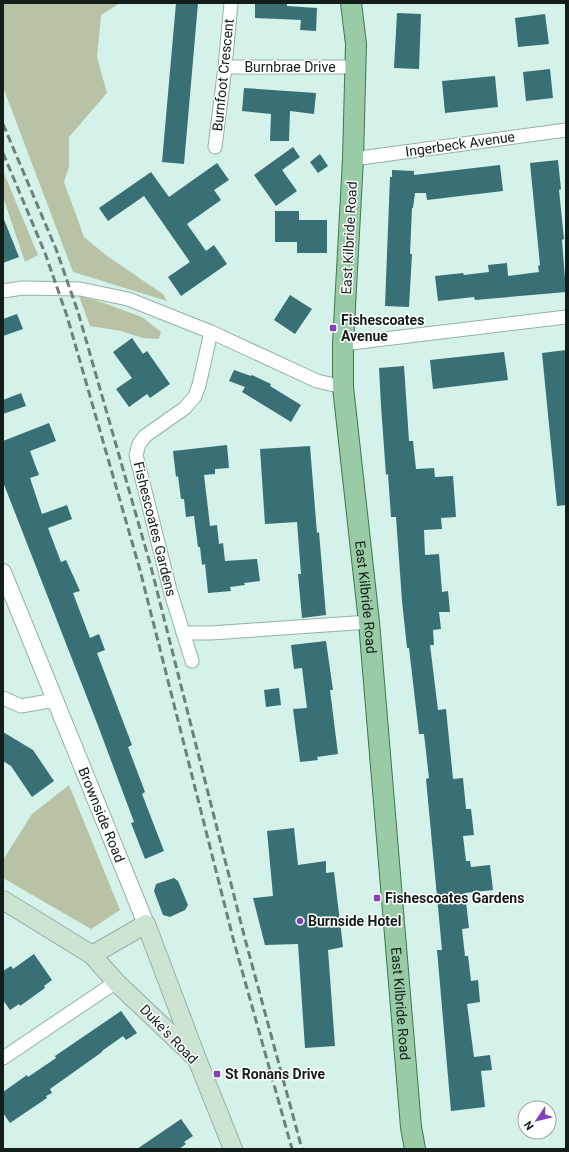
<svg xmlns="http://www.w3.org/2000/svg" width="569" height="1152" font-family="Roboto,sans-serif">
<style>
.green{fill:#b8c3a6}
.building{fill:#387075}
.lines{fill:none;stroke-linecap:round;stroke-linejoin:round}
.minor-casing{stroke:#94b1a8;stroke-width:15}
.tertiary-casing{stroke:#94b1a8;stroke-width:18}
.secondary-casing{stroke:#94b1a8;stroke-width:20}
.primary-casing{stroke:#3d784e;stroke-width:22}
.minor{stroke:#fff;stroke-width:13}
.tertiary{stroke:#fff;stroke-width:16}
.secondary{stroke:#cbe5d2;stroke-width:18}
.primary{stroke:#98cba6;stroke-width:20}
.rail{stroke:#6d817b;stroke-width:3;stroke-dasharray:8 4;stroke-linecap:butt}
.poi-dot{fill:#8342b7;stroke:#fff;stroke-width:1.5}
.labels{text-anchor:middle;stroke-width:3;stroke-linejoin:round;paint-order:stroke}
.street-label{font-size:14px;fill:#131e1b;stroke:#fff}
.poi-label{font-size:14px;font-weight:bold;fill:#131e1b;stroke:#fff;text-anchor:start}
</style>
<rect width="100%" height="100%" fill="#d4f2e9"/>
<g class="green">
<path d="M3 3H120L101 15 97 57 107 93 69 137V167L64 182 84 237 107 256 163 294 167 301 73 272 3 87Z"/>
<path d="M3 171 38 255 25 262 3 197Z"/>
<path d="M79 296 104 303 142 317 161 332 159 339 143 338 121 331 90 326Z"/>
<path d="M69 785 120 910 91 929 3 878V860L32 814Z"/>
</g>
<g class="building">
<path d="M176 3H198L184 164 162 162Z"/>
<path d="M255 3H287V6L317 8 316 31 300 30 301 20 255 18Z"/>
<path d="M397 13 421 14 419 69 394 68Z"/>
<path d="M545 14 549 44 518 47 515 18Z"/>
<path d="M550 69 553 98 526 101 523 72Z"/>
<path d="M495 76 498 107 445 113 442 81Z"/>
<path d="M244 88 316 93 314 114 290 111 289 141H270L271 114 242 111Z"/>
<path d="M293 147 300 157 282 170 297 191 276 206 254 175Z"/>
<path d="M320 154 328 166 318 173 310 162Z"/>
<path d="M558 160 561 189 559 190 564 239 562 240 566 292 475 300 474 297 438 301 435 276 463 273 464 275 489 272 488 265 507 263 508 276 539 272 538 266 540 265 530 163Z"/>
<path d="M217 163 229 180 214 190 221 200 187 224 206 251 214 245 227 264 181 296 168 277 190 262 144 196 108 221 99 208 151 172 169 197Z"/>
<path d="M500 165 503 191 427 200 426 193H415L413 208H412L410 254H412L409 307 385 306 390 177H392V170L414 171V175Z"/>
<path d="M275 211H299V220H327V253H297V242H275Z"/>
<path d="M3 217 19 257 3 263Z"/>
<path d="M290 295 312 309 295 334 274 320Z"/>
<path d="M17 314 23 329 3 336V319Z"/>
<path d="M132 338 143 354 147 351 170 384 150 398 147 394 129 407 116 389 132 378 113 352Z"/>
<path d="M566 350V505L557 506 542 353Z"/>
<path d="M504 352 508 380 433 389 430 360Z"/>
<path d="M404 366 409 441H413L416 469 434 468 435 477 453 476 456 517 441 518 442 529 424 530 425 555 439 554 442 592 448 591 450 612H439L441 629 433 630 434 645H430L438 710 446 709 453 779 463 778 466 809H471L474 835 463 836 466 861H470L471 867 490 865 493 890 465 893 469 928 462 929 465 956H468L471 981 478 980 480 1002 467 1004 474 1057 490 1055 492 1070 481 1071 485 1107 451 1111 437 950H442L426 779 429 778 424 734H419L409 648H407L402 601 396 517H391L388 474 386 475 381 406 379 368Z"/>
<path d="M234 370 251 376 252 375 271 384 270 386 301 405 291 422 242 392 245 387 229 381Z"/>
<path d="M21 393 26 406 3 414V400Z"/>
<path d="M49 423 56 441 30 451 39 475 30 478 42 514 67 505 72 519 48 528 61 562 66 560 80 591 73 593 90 638 99 634 105 650 97 653 132 745 128 747 145 792 142 794 164 851 145 859 131 823 134 822 97 723 3 482V441Z"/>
<path d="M227 445 229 468 215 469V474L204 475 210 526 217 525 219 544 223 543 225 561 257 559 260 581 244 583 245 585 230 587 231 591 208 593 205 564 202 565 200 547H198L194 516 186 517 184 499H181L178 476 176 477 173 451Z"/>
<path d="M310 446 317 533 319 532 326 615 302 618 298 574H301L297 522 265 524 260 449Z"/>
<path d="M326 641 333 690H330L338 754 317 757 318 760 300 762 293 709 307 708 302 668 294 669 291 645Z"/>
<path d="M279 688 281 705 266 707 264 690Z"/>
<path d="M3 732 33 750 54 781 32 797 11 766 3 761Z"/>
<path d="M294 828 298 865 326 861V873L334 872 343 947 328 950 335 1046 305 1048 298 944 265 945 253 898 273 896 267 831Z"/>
<path d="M174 878 178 881 188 905 185 910 170 917 163 915 154 891 156 884Z"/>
<path d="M34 954 52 980 44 986 45 988 27 1001 20 1006 19 1004 10 1010 3 1000V971L11 966 13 969Z"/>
<path d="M121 1011 137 1033 126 1040 123 1036 102 1051V1052L50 1089 52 1093 46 1096 47 1098 10 1123 3 1113V1092L27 1075 28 1077 56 1058 55 1056Z"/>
<path d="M181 1119 193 1136 184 1142 186 1144 179 1149H137Z"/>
</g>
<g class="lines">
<defs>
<g id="minor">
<path d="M225 67H355"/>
<path d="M215 147 225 67 231 3"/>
<path d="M353 159 566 130"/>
<path d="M3 291 22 288 80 289 128 299 211 332 317 381 343 387"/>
<path d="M343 344 566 317"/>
<path d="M183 633H211L369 622"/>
<path d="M192 661 170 590 136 455 139 444 145 436 185 408 195 396 199 385 211 332"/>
<path d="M3 698 21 706 55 700"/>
<path d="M3 1058 116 982"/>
</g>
<g id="tertiary">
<path id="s1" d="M3 572 146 924"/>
</g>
<g id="secondary">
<path d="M3 900 92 955 116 982 194 1056"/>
<path d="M92 955 146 924 197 1059 233 1149"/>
</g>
<g id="primary">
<path id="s2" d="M351 3 356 44 353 159 343 344V387L369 622 411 1127 415 1149"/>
</g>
</defs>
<use href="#minor" class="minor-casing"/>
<use href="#tertiary" class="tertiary-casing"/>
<use href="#secondary" class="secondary-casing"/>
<use href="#primary" class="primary-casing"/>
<use href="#minor" class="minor"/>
<use href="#tertiary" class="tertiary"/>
<use href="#secondary" class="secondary"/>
<use href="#primary" class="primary"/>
<g class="rail">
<path d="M3 124 56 249 78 312 151 567 245 939 302 1149"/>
<path d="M3 153 45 253 67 316 140 570 234 942 292 1149"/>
</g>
</g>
<g class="poi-dot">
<rect x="329" y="324" width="8" height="8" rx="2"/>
<rect x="373" y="894" width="8" height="8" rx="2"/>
<circle cx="300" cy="921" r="4"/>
<rect x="213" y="1070" width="8" height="8" rx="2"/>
</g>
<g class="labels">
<g class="street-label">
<text x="290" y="72">Burnbrae Drive</text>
<text transform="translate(223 75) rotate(-84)" y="5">Burnfoot Crescent</text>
<text transform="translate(460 144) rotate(-8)" y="5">Ingerbeck Avenue</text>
<text transform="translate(349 238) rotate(-87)" y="5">East Kilbride Road</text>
<text transform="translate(155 529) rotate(76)" y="5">Fishescoates Gardens</text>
<text dy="5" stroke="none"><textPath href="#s2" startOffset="596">East Kilbride Road</textPath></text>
<text dy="5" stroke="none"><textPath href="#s1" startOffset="262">Brownside Road</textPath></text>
<text dy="5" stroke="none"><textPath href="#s2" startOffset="1004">East Kilbride Road</textPath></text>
<text transform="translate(169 1034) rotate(46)" y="5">Duke's Road</text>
</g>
<g class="poi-label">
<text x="341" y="325">Fishescoates<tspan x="341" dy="16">Avenue</tspan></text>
<text x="385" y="903">Fishescoates Gardens</text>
<text x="308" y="926">Burnside Hotel</text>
<text x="225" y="1079">St Ronans Drive</text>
</g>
</g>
<rect width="569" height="1152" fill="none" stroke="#131e1b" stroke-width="8"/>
<g transform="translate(537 1120) rotate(235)"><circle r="19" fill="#ffffff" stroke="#a1a5a4"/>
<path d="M0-3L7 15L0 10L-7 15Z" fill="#8342b7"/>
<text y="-6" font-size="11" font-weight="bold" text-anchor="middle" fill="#131e1b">N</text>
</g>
</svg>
